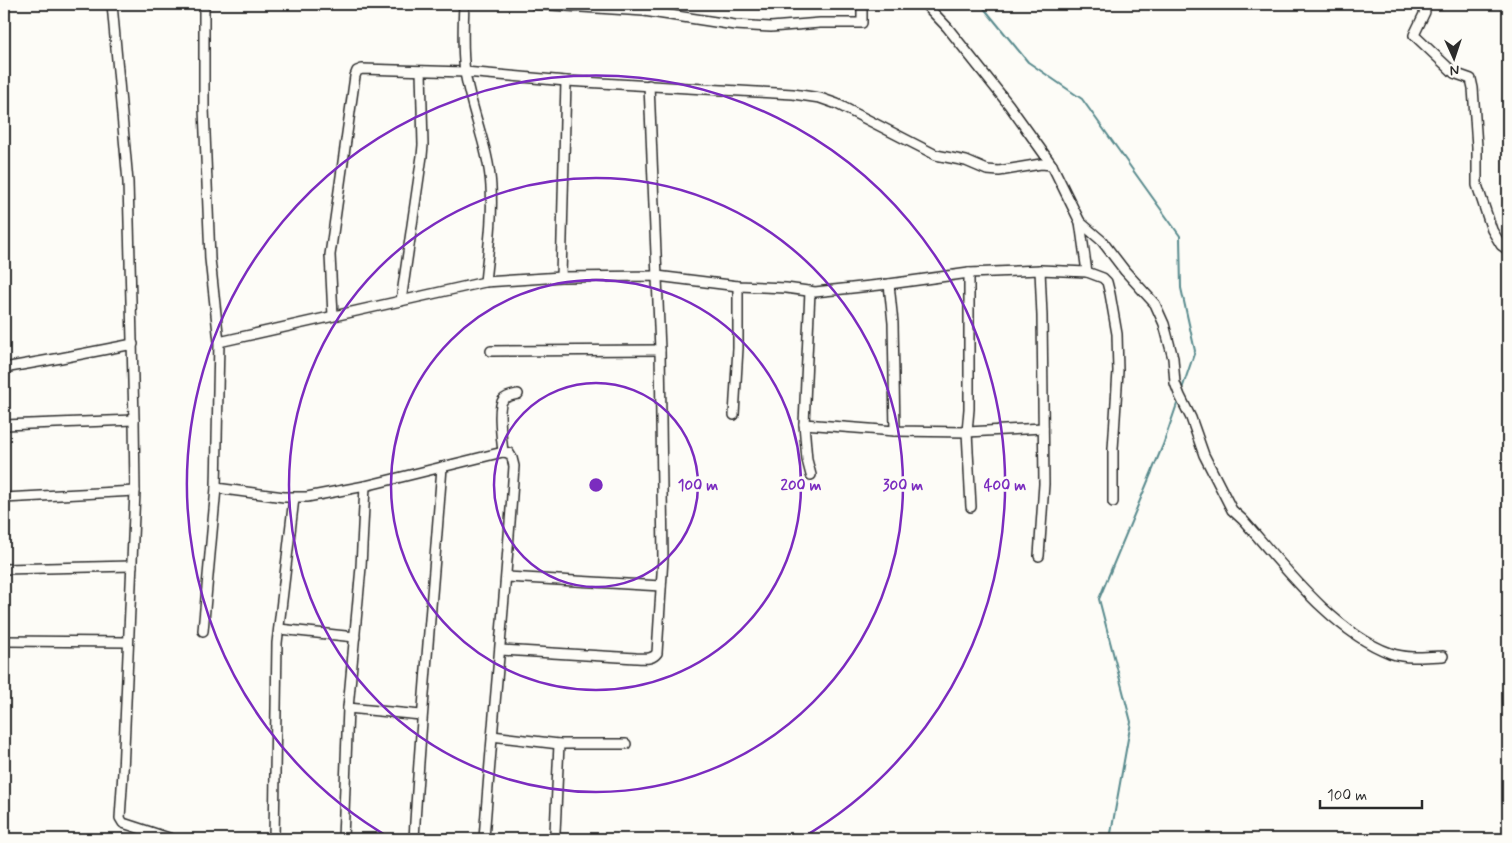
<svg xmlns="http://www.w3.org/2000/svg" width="1512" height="843" font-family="Mynerve,sans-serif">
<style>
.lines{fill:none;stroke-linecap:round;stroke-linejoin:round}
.stream{stroke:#598a8d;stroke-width:2}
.minor-casing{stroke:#2b2b2b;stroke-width:12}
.minor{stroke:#fdfcf7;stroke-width:9}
.ring{fill:none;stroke:#7b2cbf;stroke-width:2.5}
.centre{fill:#7b2cbf;stroke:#fdfcf7;stroke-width:2.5}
.ring-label{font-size:15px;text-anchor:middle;font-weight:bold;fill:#7b2cbf;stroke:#fdfcf7;stroke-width:5;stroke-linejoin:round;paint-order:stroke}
</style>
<rect width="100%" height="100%" fill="#fdfcf7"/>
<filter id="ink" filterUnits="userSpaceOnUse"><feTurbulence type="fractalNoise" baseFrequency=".02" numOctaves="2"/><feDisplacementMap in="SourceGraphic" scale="10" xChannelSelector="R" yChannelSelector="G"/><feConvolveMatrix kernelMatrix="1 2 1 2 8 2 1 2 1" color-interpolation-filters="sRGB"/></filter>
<g filter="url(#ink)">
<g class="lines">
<g class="stream">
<path d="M944 9 983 7 1028 62 1082 99 1180 236 1181 288 1195 351 1181 392"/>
<path d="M1110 839 1131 722 1099 599 1163 445 1178 401"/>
</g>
<defs>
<g id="minor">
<path d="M112 4 128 182 134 420 135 491 123 772 120 818 123 823 172 839"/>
<path d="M464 4C463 26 462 50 465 72 471 111 489 148 491 187 493 219 488 251 485 282"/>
<path d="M534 4 644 11 735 25 771 27 820 23H862V4"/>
<path d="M925 4 947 27 1009 105 1052 165 1080 222 1087 272 1103 278 1107 282 1110 294 1117 334 1118 371 1113 449V502"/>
<path d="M1422 4 1425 12 1414 35 1454 73 1471 79 1473 88 1477 147V185L1492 230 1501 245 1508 250"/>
<path d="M1080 222 1102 241 1125 271 1155 304 1164 324 1173 358 1175 383 1180 396 1191 418 1204 455 1232 510 1243 520C1283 565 1333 632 1390 653 1406 659 1426 657 1443 656"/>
<path d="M969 273V409L967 432 971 507"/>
<path d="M561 277 566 81"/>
<path d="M889 284 893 323 895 431"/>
<path d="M810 291 804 424 807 460 811 475"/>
<path d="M401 301 422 156 423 145 421 71"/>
<path d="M333 316 330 255 355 76 357 71 362 69 465 72 566 81 793 94 820 98 837 104 936 155 966 161 987 170 999 171 1041 164 1052 165"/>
<path d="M219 342 485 282 561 277 657 276 738 286 786 288 815 292 889 284 969 273 1040 270 1087 272"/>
<path d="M491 351 660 350"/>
<path d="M4 368 61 358 133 344"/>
<path d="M734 415 738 348V286"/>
<path d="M804 424 895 431 967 432 1043 428"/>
<path d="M4 425 134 420"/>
<path d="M503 452C502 442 497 407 503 400 506 396 513 395 518 394"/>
<path d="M216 488 284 497H307L365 486 503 452 509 453 512 458 514 466C506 590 493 715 484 839"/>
<path d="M4 498 135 491"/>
<path d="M1039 556 1044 484 1042 316 1040 270"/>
<path d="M4 569 132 566"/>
<path d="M507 577 661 586"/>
<path d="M279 629 355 637"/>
<path d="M203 631 216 488 219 342 210 259 204 108V4"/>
<path d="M4 641 128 642"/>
<path d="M501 650 636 658C644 658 652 660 657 653L663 558 660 350 649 85"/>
<path d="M348 708 421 715"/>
<path d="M492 736 559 744H626"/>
<path d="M555 833 559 744"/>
<path d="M274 839 277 643 294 498"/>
<path d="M343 839 348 708 361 567 365 486"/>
<path d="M414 839C421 715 433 591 442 467"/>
</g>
</defs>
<use href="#minor" class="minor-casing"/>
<use href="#minor" class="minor"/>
</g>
</g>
<g class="ring">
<circle cx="596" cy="485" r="102"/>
<circle cx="596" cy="485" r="205"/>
<circle cx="596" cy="485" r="307"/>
<path d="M392 839A409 409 0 1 1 800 839"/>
</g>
<circle cx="596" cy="485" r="8" class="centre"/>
<g class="ring-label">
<text x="698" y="490">100 m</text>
<text x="801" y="490">200 m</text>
<text x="903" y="490">300 m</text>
<text x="1005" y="490">400 m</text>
</g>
<rect width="1512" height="843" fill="none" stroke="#fdfcf7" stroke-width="20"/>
<rect x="10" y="10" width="1492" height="823" fill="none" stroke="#2b2b2b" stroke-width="2" filter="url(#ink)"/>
<g transform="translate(1454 58) rotate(177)" stroke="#fdfcf7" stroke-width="4" paint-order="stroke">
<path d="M0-4L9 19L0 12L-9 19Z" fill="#2b2b2b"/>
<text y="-8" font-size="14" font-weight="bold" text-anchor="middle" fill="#2b2b2b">N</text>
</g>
<path d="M1320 800v8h102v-8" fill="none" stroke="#2b2b2b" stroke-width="2.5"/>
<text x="1327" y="800" font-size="15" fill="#2b2b2b" stroke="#fdfcf7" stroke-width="4" paint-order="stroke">100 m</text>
</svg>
